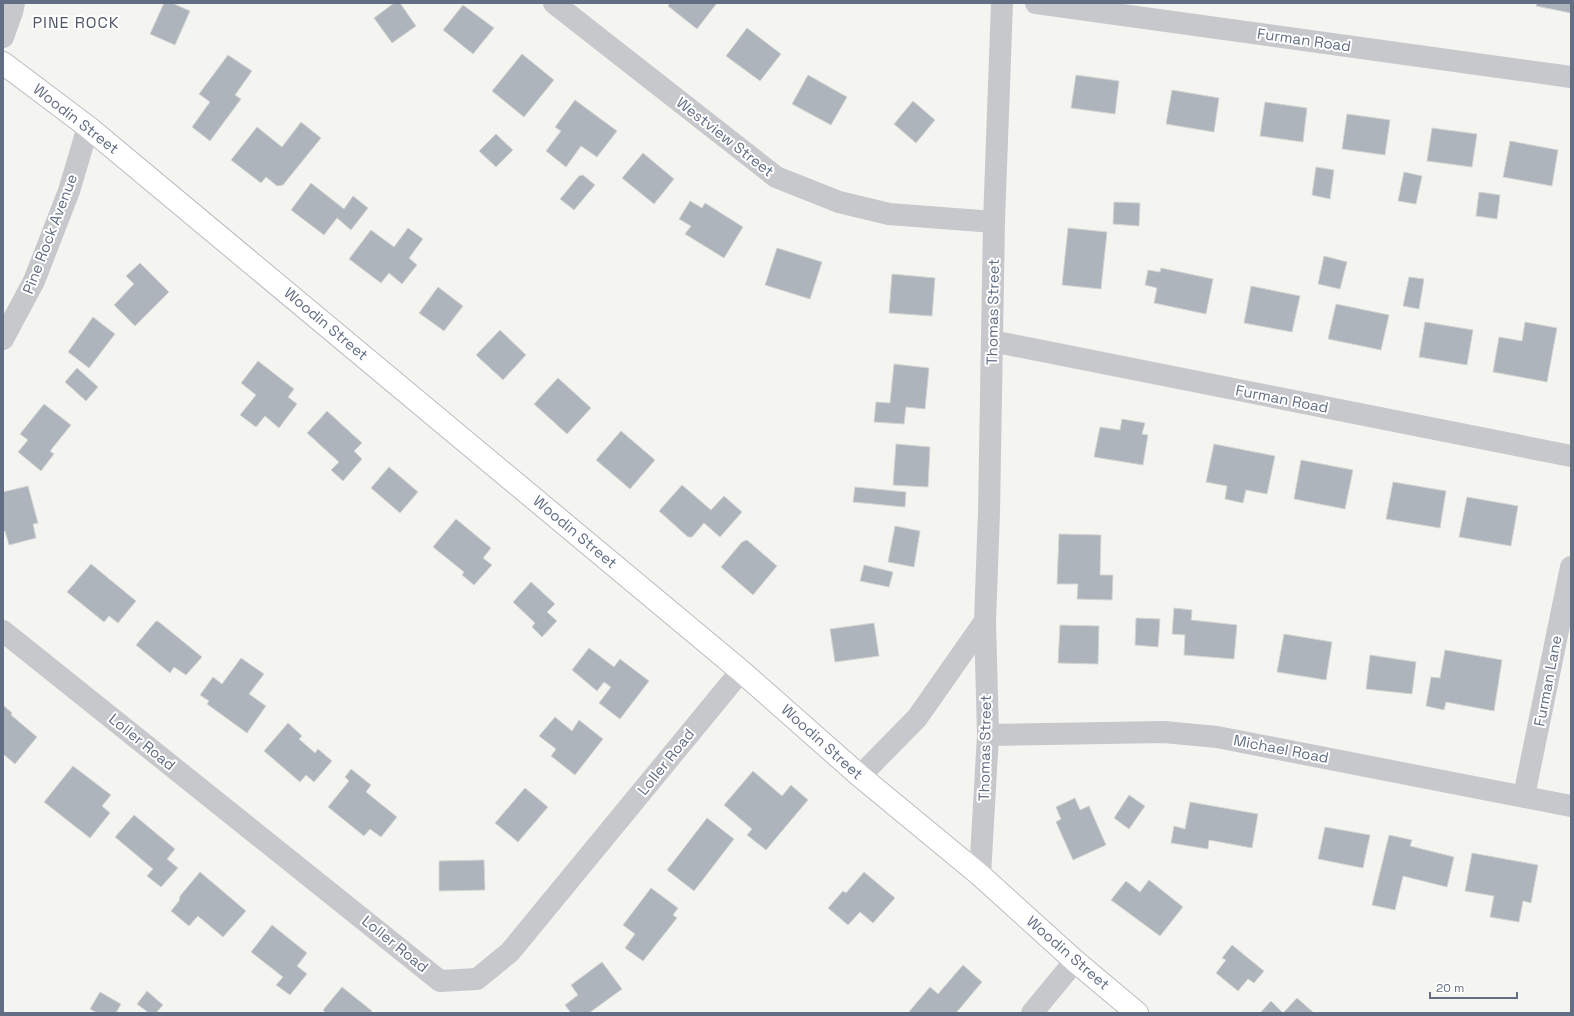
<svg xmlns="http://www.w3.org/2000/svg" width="1574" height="1016" font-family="'Space Grotesk',sans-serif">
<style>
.building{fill:#aeb4bb;stroke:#d5d6d3}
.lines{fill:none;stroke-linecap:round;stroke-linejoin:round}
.secondary-casing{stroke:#b8bbc0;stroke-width:24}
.minor{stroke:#c6c8cc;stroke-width:22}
.tertiary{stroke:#c6c8cc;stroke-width:22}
.secondary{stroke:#fff;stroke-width:22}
.labels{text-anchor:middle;stroke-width:4;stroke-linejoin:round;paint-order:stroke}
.street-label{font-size:15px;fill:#616e83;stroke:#fff}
.neighbourhood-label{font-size:16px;letter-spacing:1px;fill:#505968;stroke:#fff}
</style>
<rect width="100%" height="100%" fill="#f4f5f0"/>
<g class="building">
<path d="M164 3H172L190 11 175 45 150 34Z"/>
<path d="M394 3H400L416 26 392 43 374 18Z"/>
<path d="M670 3H717L697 29 668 6Z"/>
<path d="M1537 3H1571V13L1536 6Z"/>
<path d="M463 5 494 28 473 54 443 30Z"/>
<path d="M747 28 781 54 760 81 726 56Z"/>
<path d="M522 54 554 80 524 117 492 91Z"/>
<path d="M228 55 252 71 235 95 241 99 210 141 192 127 210 102 199 94Z"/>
<path d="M808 75 847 97 831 125 792 104Z"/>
<path d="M1076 75 1119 81 1115 114 1071 108Z"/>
<path d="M1172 90 1219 98 1214 132 1166 124Z"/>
<path d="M575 100 617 131 597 157 581 146 566 167 546 151 561 131 555 127Z"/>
<path d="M913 101 935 120 916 143 894 124Z"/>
<path d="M1265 102 1307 108 1303 142 1260 136Z"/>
<path d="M1347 114 1390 120 1385 155 1342 149Z"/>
<path d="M301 122 321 138 283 185 277 186 266 177 261 183 231 160 257 127 282 147Z"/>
<path d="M1432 128 1477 134 1472 167 1427 161Z"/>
<path d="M496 134 513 150 496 167 479 151Z"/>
<path d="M1510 141 1558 150 1552 186 1503 177Z"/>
<path d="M643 153 674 179 654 204 622 178Z"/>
<path d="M1316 167 1334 170 1330 199 1312 195Z"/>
<path d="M1404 172 1422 176 1416 204 1398 201Z"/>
<path d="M583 175 595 185 574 210 560 199 579 176Z"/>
<path d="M311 183 344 209 353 196 368 208 351 230 337 218 324 235 291 210Z"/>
<path d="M1479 192 1500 195 1497 219 1476 216Z"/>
<path d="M690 201 702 208 705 203 743 227 724 258 685 234 691 226 679 219Z"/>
<path d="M1114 202 1140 203 1139 226 1113 224Z"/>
<path d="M408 228 423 239 409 258 417 265 402 284 389 273 381 283 349 259 371 230 394 247Z"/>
<path d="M1068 228 1107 232 1101 289 1062 285Z"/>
<path d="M777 248 822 262 810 299 765 285Z"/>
<path d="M1324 256 1347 262 1340 289 1318 284Z"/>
<path d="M140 263 169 292 135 326 114 305 134 284 126 276Z"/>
<path d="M1161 268 1213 279 1206 314 1154 303 1157 288 1145 285 1148 270 1160 272Z"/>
<path d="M892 274 935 278 932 316 889 313Z"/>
<path d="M1409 277 1424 279 1419 309 1403 306Z"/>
<path d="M1251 286 1300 296 1292 332 1244 323Z"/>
<path d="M438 287 463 306 444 331 419 313Z"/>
<path d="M1336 304 1389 315 1381 350 1328 339Z"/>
<path d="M93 317 115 334 89 368 68 352Z"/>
<path d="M1425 322 1473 330 1467 365 1419 357Z"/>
<path d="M1525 322 1557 328 1547 382 1493 372 1499 337 1522 341Z"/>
<path d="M500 330 526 355 503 380 476 355Z"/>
<path d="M258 361 294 389 288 397 297 404 279 428 265 416 256 427 240 415 256 395 241 383Z"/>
<path d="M894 364 929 368 925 409 906 407 904 424 874 422 876 402 890 403Z"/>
<path d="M77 368 98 387 86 401 65 382Z"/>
<path d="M558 378 591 408 567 434 534 404Z"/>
<path d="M44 404 71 425 50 451 54 454 41 471 18 452 28 440 20 434Z"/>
<path d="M327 411 362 443 354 451 362 459 343 481 331 470 339 462 307 433Z"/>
<path d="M1122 419 1145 423 1142 434 1148 435 1143 465 1094 457 1100 427 1120 430Z"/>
<path d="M621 431 655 460 630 489 596 460Z"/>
<path d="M896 444 930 447 928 487 893 485Z"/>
<path d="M1214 444 1275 456 1267 494 1246 490 1243 503 1225 499 1227 486 1206 482Z"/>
<path d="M1301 460 1353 470 1345 509 1294 499Z"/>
<path d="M389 467 418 492 400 513 371 488Z"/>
<path d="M1393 482 1446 491 1440 528 1386 519Z"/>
<path d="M682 485 711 510 724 496 742 512 720 537 704 523 692 537H688L659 511Z"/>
<path d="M28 486 38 523 33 524 36 538 9 545 5 531 3 532V492Z"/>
<path d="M855 487 906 492 905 507 853 502Z"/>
<path d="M1467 497 1518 506 1511 546 1459 537Z"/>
<path d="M456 519 491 548 483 558 492 565 474 585 462 575 464 572 433 547Z"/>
<path d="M895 526 920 531 914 567 888 562Z"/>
<path d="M1059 534 1101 535 1100 575H1113L1112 600 1077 599 1078 584H1057Z"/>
<path d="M747 540 777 566 753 595 721 567 742 542Z"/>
<path d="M91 564 136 601 118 623 109 616 104 622 67 592Z"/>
<path d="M864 565 893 572 889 587 860 581Z"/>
<path d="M531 582 555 604 547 612 557 621 542 637 532 627 535 623 513 602Z"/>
<path d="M1174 608 1192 610 1191 620 1237 625 1234 659 1184 655 1185 635 1172 634Z"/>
<path d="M1136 618 1160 619 1158 647 1135 645Z"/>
<path d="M156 621 159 622 202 657 186 675 174 667 170 673 136 645Z"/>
<path d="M874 623 879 656 835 662 830 629Z"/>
<path d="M1060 625 1099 626 1098 664 1058 663Z"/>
<path d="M1284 634 1332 642 1326 680 1277 672Z"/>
<path d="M589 648 614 667 620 659 649 681 620 719 599 703 611 687 604 682 597 691 572 670Z"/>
<path d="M1445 650 1502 660 1494 711 1446 702 1444 710 1426 706 1431 677 1440 678Z"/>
<path d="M1370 655 1416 662 1412 694 1366 689Z"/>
<path d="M241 658 264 674 249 694 266 706 247 733 207 704 209 701 200 695 213 677 222 684Z"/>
<path d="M3 705 12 713 11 715 37 737 15 764 3 754Z"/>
<path d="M555 717 572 731 579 720 603 739 575 775 551 756 556 749 539 736Z"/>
<path d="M288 723 302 736 299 739 315 753 318 749 332 761 314 782 306 775 300 782 264 751Z"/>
<path d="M73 766 111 795 102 806 110 813 90 838 44 802Z"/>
<path d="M351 769 371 785 366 792 397 817 381 837 370 829 364 836 328 807 349 781 345 777Z"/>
<path d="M753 771 782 796 791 785 808 800 766 850 747 835 752 829 724 805Z"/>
<path d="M525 788 548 807 518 842 495 823Z"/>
<path d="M1129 795 1145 806 1129 829 1114 818Z"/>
<path d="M1075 798 1080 810 1089 806 1106 845 1073 860 1056 822 1061 819 1056 807Z"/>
<path d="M1190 802 1258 814 1252 848 1209 840 1208 849 1171 843 1174 826 1185 829Z"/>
<path d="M134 815 175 849 167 859 178 868 161 887 147 876 153 869 115 837Z"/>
<path d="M707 818 734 839 694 891 667 870Z"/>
<path d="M1325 827 1370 835 1363 868 1318 859Z"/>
<path d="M1389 835 1412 840 1410 846 1454 857 1447 887 1403 876 1395 910 1372 905Z"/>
<path d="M1472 853 1538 865 1531 903 1523 901 1519 922 1490 917 1494 896 1465 891Z"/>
<path d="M484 860 485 890 439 891V861Z"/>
<path d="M200 872 246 911 223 937 198 916 189 926 171 911 179 901 180 896Z"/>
<path d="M864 872 895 898 873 923 860 912 848 925 828 908 843 891 846 893Z"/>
<path d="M1149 880 1183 907 1160 936 1111 900 1126 881 1140 892Z"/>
<path d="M651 888 678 908 673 915 677 918 643 961 625 948 635 934 623 925Z"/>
<path d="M272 925 307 953 297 966 307 974 290 995 276 985 283 977 251 952Z"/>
<path d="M1232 945 1264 971 1254 983 1248 979 1238 991 1216 973 1226 960 1222 958Z"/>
<path d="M602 962 622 989 589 1013H571L565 1005 578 995 571 985Z"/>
<path d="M963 965 982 982 956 1013H908L930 987 938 994Z"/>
<path d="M342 987 372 1011 370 1013H326L323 1010Z"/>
<path d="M147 991 163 1005 156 1013H149L137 1004Z"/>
<path d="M100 992 121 1004 116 1013H97L90 1009Z"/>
<path d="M1297 998 1314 1013H1260L1271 1001 1283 1013Z"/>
</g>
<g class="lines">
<defs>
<path id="secondary" d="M3 63 88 127 741 671 860 776 980 875 1075 961 1137 1013"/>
</defs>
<use href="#secondary" class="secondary-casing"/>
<g class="minor">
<path d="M554 3 776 177 839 202 889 214 994 222"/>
<path d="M1036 3 1571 77"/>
<path d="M992 341 1571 456"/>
<path d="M3 631 440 981 477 979 510 952 741 671"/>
<path d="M988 735 1164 732 1217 737 1571 806"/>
<path d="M860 776 917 718 985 621"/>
<path d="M1524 796 1571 567"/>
<path d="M980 875 988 735 985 621 989 512 994 222 1002 3"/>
<path d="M1032 1013 1075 961"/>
</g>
<g class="tertiary">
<path d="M3 37 12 12 14 3"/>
<path d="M3 339 34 281 69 191 88 127"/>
</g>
<use href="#secondary" class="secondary"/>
</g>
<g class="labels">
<g class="street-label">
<text transform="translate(1304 40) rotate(8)" y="5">Furman Road</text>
<text transform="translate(76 119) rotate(38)" y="5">Woodin Street</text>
<text transform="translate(725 137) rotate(38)" y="5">Westview Street</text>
<text transform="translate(50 234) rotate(-69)" y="5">Pine Rock Avenue</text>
<text transform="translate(993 312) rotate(-89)" y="5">Thomas Street</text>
<text transform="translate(326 324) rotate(40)" y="5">Woodin Street</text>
<text transform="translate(1282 399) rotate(11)" y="5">Furman Road</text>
<text transform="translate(575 532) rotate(40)" y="5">Woodin Street</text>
<text transform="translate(1548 681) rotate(-79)" y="5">Furman Lane</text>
<text transform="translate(142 742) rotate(39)" y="5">Loller Road</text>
<text transform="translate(822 742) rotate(42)" y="5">Woodin Street</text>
<text transform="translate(985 748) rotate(-89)" y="5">Thomas Street</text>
<text transform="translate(1281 749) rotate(11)" y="5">Michael Road</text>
<text transform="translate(666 762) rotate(-51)" y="5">Loller Road</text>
<text transform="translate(395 944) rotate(39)" y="5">Loller Road</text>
<text transform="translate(1068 953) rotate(41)" y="5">Woodin Street</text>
</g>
<g class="neighbourhood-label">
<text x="76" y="28">PINE ROCK</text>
</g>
</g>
<rect width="1574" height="1016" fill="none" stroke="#616e83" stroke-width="8"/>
<path d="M1430 992v6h87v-6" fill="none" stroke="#616e83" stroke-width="2"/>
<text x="1436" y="992" font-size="12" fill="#616e83" stroke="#ffffff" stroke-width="3" paint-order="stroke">20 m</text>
</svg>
